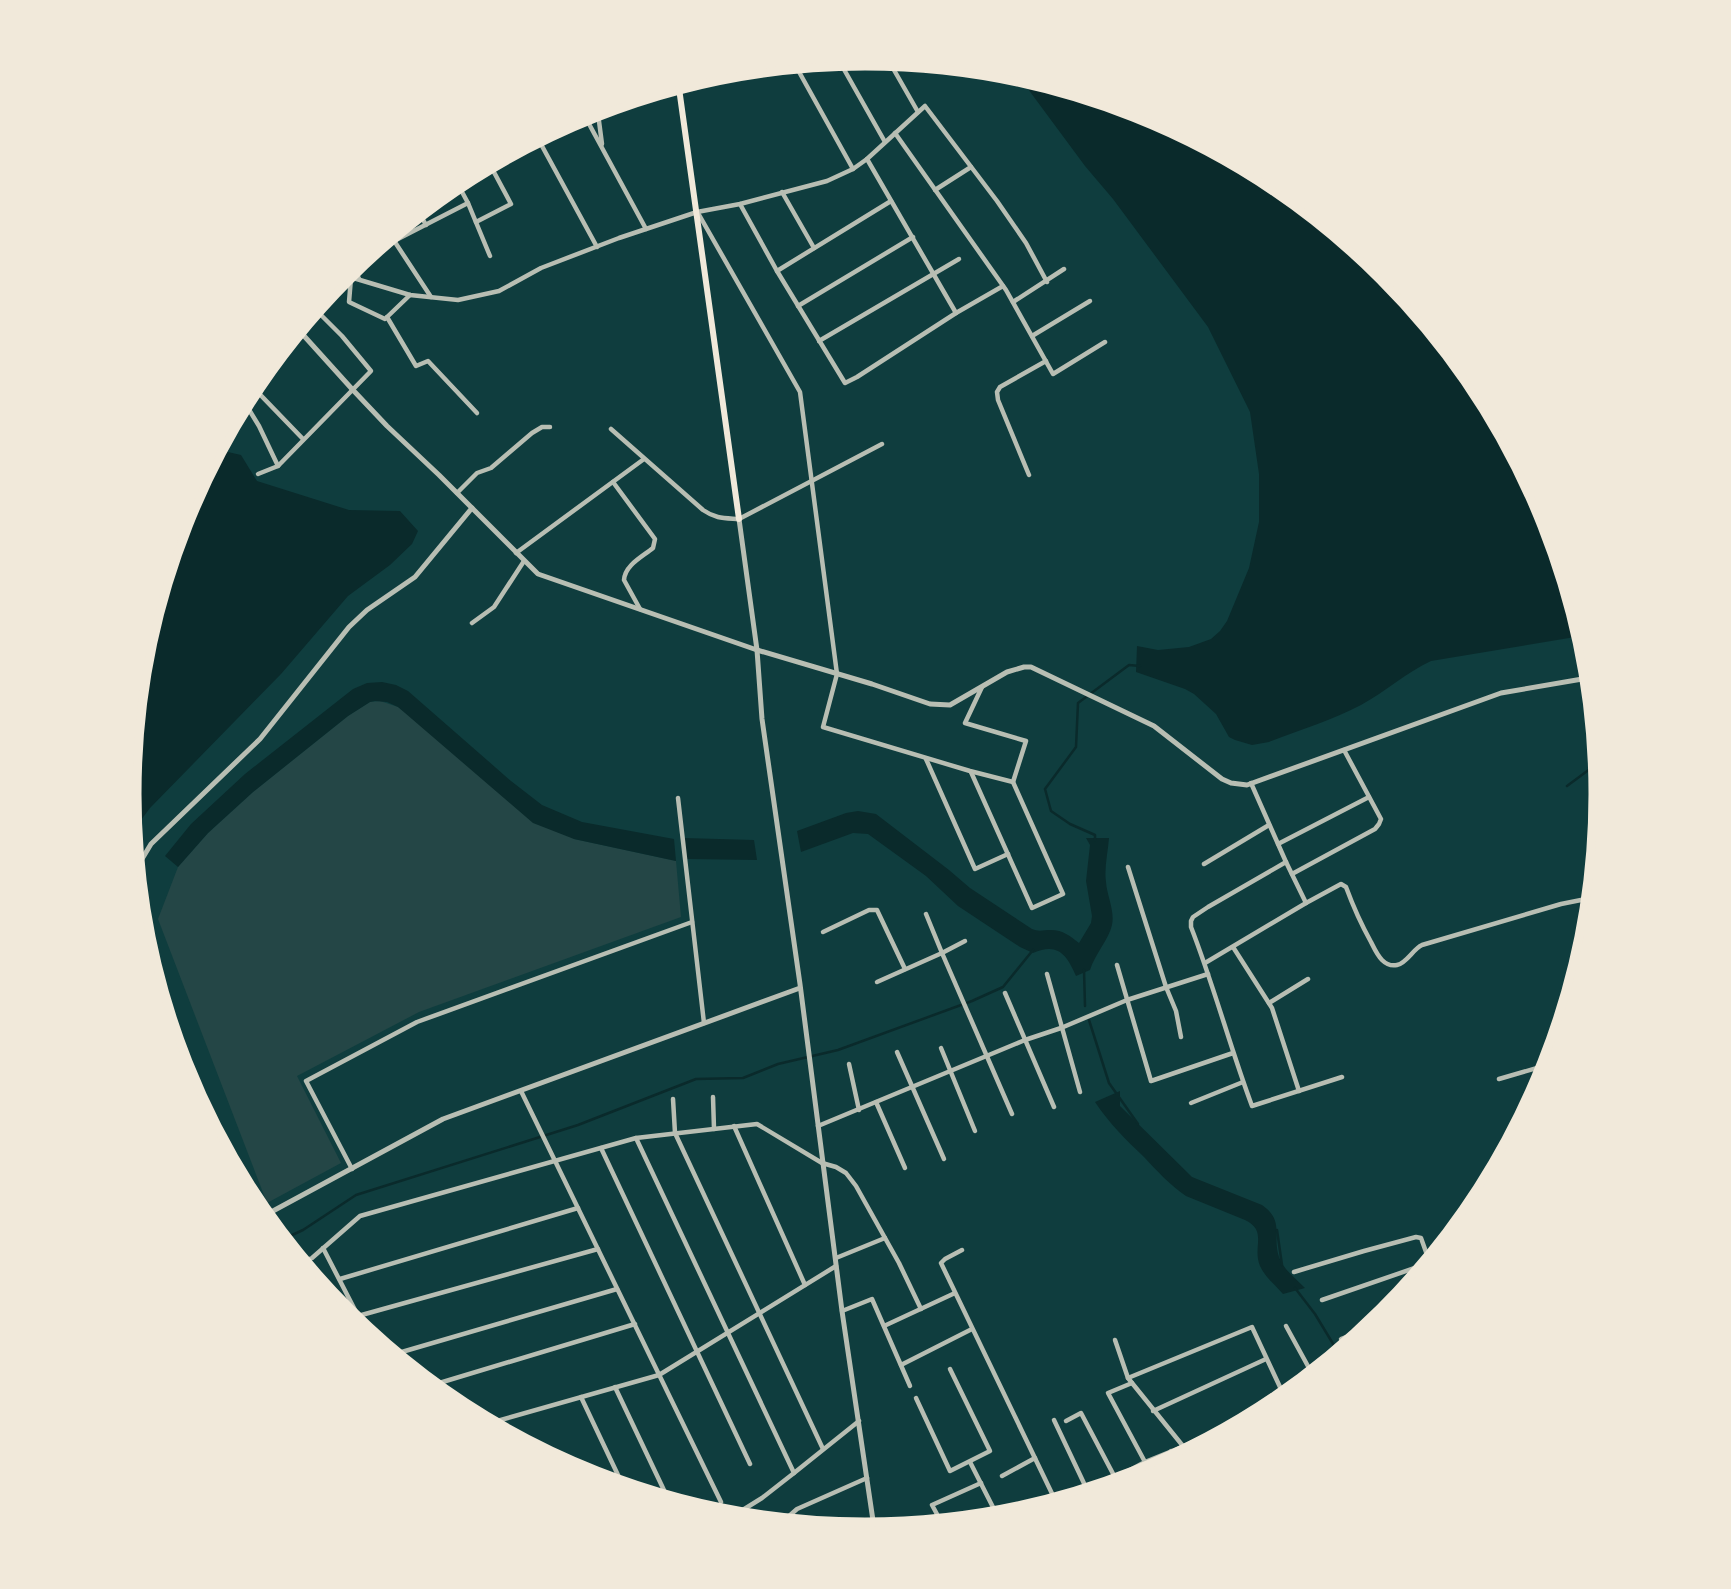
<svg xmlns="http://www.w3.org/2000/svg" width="1731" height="1589" font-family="'Fira Sans Condensed',sans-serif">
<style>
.green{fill:#244646}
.water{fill:#0a2a2b}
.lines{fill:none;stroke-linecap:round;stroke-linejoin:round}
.stream{stroke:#0a2a2b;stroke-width:2.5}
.minor{stroke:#b8beb3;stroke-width:4.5}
.tertiary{stroke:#b8beb3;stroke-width:5}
.secondary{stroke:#f1e9da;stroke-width:6}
.rim{fill:none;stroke:#f1e9da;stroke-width:9}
</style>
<rect width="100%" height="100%" fill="#0f3d3e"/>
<path class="green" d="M380 701 398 707 574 839 676 861 681 917 419 1012 297 1076 341 1163 267 1203 158 919 178 867 208 833 253 792 348 716 370 702Z"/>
<g class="water">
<path d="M1014 70 1149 111 1277 179 1389 271 1481 384 1550 512 1587 635 1431 661C1407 672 1385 692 1361 705 1333 720 1299 730 1269 742L1252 745 1235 740 1229 737 1216 714 1194 694 1185 689 1136 672 1137 646 1158 650 1189 647 1211 639 1220 631 1227 621 1249 568 1259 522V474L1250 412 1208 327 1113 199 1085 166Z"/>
<path d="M215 449 241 455 257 481 349 510 400 511 418 531 412 544 390 565 348 596 281 674 150 808 129 836 125 794 140 650 182 511Z"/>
<path d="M382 682 396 685 408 691 511 781 542 805 582 822 674 839 676 861 574 839 533 823 398 707 387 702 375 701 370 702 348 716 253 792 208 833 178 867 165 856 191 824 245 774 353 689 367 683Z"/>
<path d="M858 811 876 814 949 870 970 888 1032 929C1039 932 1043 930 1051 930 1063 930 1070 936 1079 943L1091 923 1092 916 1086 881 1090 845 1086 838H1109C1108 852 1104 868 1106 882 1107 896 1115 911 1112 925 1109 939 1095 954 1090 970L1076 976C1067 955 1058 942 1033 953L1020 947 958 906 926 876 868 834 853 833 801 852 797 831 846 813Z"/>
<path d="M684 838 754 840 757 860 687 859Z"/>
<path d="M1120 1091V1106L1192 1177 1262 1205C1285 1221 1272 1236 1279 1257 1283 1269 1296 1279 1305 1288L1283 1294C1275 1285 1265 1277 1260 1266 1252 1247 1268 1231 1245 1220L1186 1196C1170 1185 1157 1171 1144 1157 1126 1140 1109 1123 1095 1102Z"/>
</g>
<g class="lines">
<g class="stream">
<path d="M1567 786 1602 760"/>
<path d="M1095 840V835L1070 824 1051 811 1045 789 1076 747 1078 703 1129 665 1140 666"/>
<path d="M1084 970 1085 1006"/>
<path d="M1089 1020 1109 1083 1138 1124"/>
<path d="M1277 1230 1282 1265"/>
<path d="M279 1241 303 1230 356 1195 578 1125 696 1079 743 1078 778 1064 838 1050 972 1001 1003 987 1033 950"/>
<path d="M1295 1288 1315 1314 1341 1357"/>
</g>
<g class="minor">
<path d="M886 56 918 112"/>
<path d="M837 57 885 142"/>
<path d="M793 61 853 169"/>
<path d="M597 106 602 144"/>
<path d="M582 111 646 229"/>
<path d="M895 133 1006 290 1053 374 1105 342"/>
<path d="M536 135 597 247"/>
<path d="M867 159 956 313 1003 286"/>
<path d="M455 179 468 203 490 256"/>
<path d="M935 190 971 167"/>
<path d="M782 192 814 248"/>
<path d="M740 204 777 271 845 383 857 377 956 313"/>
<path d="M417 209 426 225"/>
<path d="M698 213 800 392 837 674 823 727 970 771 1013 782 1026 741 965 723 982 687"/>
<path d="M476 222 511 204 488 161"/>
<path d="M389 233 431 297"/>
<path d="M394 241 468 203"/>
<path d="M352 263 359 279"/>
<path d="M777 271 891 201"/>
<path d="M340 274 410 295 458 300 499 291 541 268 619 238 697 212 740 204 827 181 853 169 867 159 925 106 997 201 1026 243 1047 282"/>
<path d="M351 278 349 302 385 319 410 295"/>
<path d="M1013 302 1064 269"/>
<path d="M798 306 913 237"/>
<path d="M387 317 416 366 428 361 477 413"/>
<path d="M1032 336 1090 301"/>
<path d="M819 341 959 259"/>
<path d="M250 384 303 439"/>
<path d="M248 408 259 426 278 466"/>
<path d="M611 429 703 510C716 519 724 518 739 519L882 444"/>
<path d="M258 474 278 466 371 371 342 336 313 307"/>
<path d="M1029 475 998 400 997 392 1000 387 1046 361"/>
<path d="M613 482 655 539 653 548C642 557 625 565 624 580L640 609"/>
<path d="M457 493 477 473 491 468 532 433 542 427H550"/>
<path d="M516 553 644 459"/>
<path d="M472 623 494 607 524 561"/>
<path d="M926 759 975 869 1008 854"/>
<path d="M971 772 1032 908 1063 894 1013 782"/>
<path d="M1251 783 1286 862 1208 907 1193 917 1191 921V927C1214 986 1230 1047 1252 1106L1342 1077"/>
<path d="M678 798 704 1023"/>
<path d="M1278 844 1369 797"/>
<path d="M1204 864 1269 825"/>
<path d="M1128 867 1166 987 1176 1011 1181 1037"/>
<path d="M1292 874 1375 829 1379 824 1381 819 1344 750"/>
<path d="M1306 903 1341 884 1346 887C1353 906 1361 924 1371 942 1374 948 1377 955 1382 960 1386 964 1392 966 1397 965 1407 963 1413 949 1422 945L1561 904 1596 897"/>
<path d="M926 914 942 953 1012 1114"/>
<path d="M823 932 869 910H877L905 969"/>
<path d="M1233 947 1272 1008 1299 1091"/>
<path d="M1205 963 1306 903 1286 862"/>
<path d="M1117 965 1151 1081 1233 1053"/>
<path d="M1047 974 1080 1092"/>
<path d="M877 982 942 953 965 941"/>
<path d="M1005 993 1054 1107"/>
<path d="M1269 1003 1308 979"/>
<path d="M941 1048 975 1131"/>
<path d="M897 1052 944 1159"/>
<path d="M849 1064 859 1110"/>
<path d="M1499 1079 1554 1063"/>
<path d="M521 1091 721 1502"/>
<path d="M713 1097 714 1129"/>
<path d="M673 1099 675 1133 823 1449"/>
<path d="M876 1102 905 1168"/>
<path d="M1191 1103 1243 1082"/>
<path d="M734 1126 805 1285"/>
<path d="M818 1126 1025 1040 1061 1028 1127 1000 1208 974"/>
<path d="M601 1148 750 1464"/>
<path d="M352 1169 306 1081 417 1022 692 922"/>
<path d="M323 1248 371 1341"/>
<path d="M962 1250 945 1259 941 1263 1058 1506"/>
<path d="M836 1258 885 1238"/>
<path d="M298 1264 312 1258 360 1216 636 1138"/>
<path d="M1294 1272 1364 1251 1416 1237 1421 1238 1431 1266"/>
<path d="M340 1279 578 1208"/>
<path d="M1322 1300 1435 1261"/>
<path d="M842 1311 872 1299 910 1386"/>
<path d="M358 1316 598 1249"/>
<path d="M884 1326 955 1293"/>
<path d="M1286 1326 1315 1379"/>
<path d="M1341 1339 1384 1322"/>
<path d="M1115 1340 1128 1378"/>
<path d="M388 1356 617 1289"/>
<path d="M901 1365 972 1329"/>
<path d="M426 1387 635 1324"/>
<path d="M615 1387 671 1505"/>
<path d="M581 1397 626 1492"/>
<path d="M916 1398 950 1471 990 1451 950 1369"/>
<path d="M1153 1411 1266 1359"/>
<path d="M1054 1420 1090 1496"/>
<path d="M859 1421 794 1473 636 1138 757 1124 822 1163 836 1167 846 1173 856 1186 899 1263 921 1309"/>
<path d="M1066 1421 1081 1413 1120 1487"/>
<path d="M483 1425 659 1375 836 1266"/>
<path d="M1171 1451 1177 1463"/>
<path d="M1191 1456 1128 1378 1252 1327 1287 1402"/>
<path d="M970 1462 1000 1521"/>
<path d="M1002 1476 1035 1458"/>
<path d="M1151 1477 1145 1462 1182 1447 1285 1398"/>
<path d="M1089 1492 1145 1462 1108 1393 1132 1383"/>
<path d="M738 1513 742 1523"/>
<path d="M1020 1515 1053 1495"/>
<path d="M725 1521 762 1498 794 1473"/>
<path d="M790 1527 788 1517 797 1509 867 1478"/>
<path d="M944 1527 932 1505 981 1483"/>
</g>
<g class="tertiary">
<path d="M296 327 352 389 387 426 439 475 538 574 757 650 872 684 930 704 950 705 1007 672 1024 667H1031L1154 726 1222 779 1231 783 1247 785 1501 693 1594 677"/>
<path d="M739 519 757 650 762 719 800 984 842 1311 875 1534"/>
<path d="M133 874 151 844 260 739 349 627 367 610 415 577 472 508"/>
<path d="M260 1218 443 1119 800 988"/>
</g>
<path class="secondary" d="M678 81 739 519"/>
</g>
<path d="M0 0H1731V1589H0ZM137 794a728 728 0 1 1 1456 0a728 728 0 1 1-1456 0Z" fill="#f1e9da" fill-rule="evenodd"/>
<path class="rim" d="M137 794a728 728 0 1 1 1456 0a728 728 0 1 1-1456 0Z"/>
</svg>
